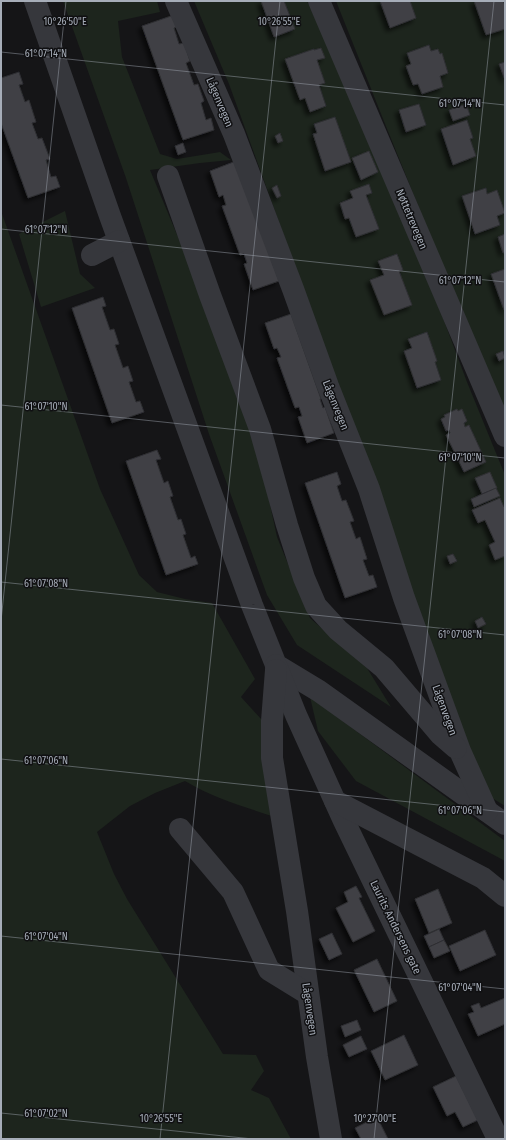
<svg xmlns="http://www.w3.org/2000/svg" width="506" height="1140" font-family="'Fira Sans Condensed',sans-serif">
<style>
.green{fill:#1d251d}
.building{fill:#3f4044;stroke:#2f2f33;filter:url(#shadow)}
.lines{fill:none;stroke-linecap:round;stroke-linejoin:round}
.minor{stroke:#36373c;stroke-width:22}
.ticks{fill:none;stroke:#a6adb8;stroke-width:1;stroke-opacity:0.45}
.labels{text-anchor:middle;stroke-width:3;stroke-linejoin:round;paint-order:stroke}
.street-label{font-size:11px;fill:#a6adb8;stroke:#101012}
.ticks-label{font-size:10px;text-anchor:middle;fill:#a6adb8;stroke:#101012;stroke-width:3;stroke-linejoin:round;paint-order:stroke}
</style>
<defs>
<filter id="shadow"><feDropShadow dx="-3.5" dy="3.5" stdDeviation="2" flood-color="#0009"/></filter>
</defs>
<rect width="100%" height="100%" fill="#151517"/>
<g class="green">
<path d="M63 1H108L109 2 112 1H157L160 12 118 21 122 57 160 154 177 159 220 152 231 160 200 163 150 170 188 261 254 430 277 537 310 618 367 668 391 707 297 645 267 595 209 434 126 178Z"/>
<path d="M194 1H307L343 78 443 318 467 382 505 475V806L492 798 483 780 425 638 360 446 229 84Z"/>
<path d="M336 1H505V413C446 277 391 139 336 1Z"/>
<path d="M1 211 100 489 139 575 157 592 185 599 212 603 255 679 241 697 262 720 275 817C245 807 213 798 185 781L155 793 130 806 97 832 114 874 127 899 223 1054 256 1055 264 1071 251 1090 269 1098 291 1139H1Z"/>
<path d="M65 211 80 274 95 288 41 307 19 234Z"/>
<path d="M310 697 505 841V861L356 781 318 731Z"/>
</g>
<g class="building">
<path d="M261 1H284L295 29 274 37Z"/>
<path d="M380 1H410L416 18 390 28Z"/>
<path d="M474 1H503L505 5V29L486 35Z"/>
<path d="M174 15 178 26 174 28 179 44 184 43 190 61 186 63 194 85 198 84 204 101 201 103 206 120 211 118 214 130 183 140 142 26Z"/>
<path d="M429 45 431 51 438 49 440 54 442 53 448 73 440 76 443 87 422 94 418 84 413 85 406 66 411 64 407 53Z"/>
<path d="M321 48 325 58 317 60 325 83 319 85 326 106 310 112 305 98 300 100 285 59 314 49V50Z"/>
<path d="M505 62V80L499 64Z"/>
<path d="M19 72 23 84 19 85 25 102 29 100 36 122 32 123 38 139 42 138 50 159 46 160 51 177 56 176 60 187 28 198 1 123V78Z"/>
<path d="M419 104 426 125 406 132 399 110Z"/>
<path d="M466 104 470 115 453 121 449 110Z"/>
<path d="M335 117 351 162 325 171 313 134 317 133 314 124Z"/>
<path d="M467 120 473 138 470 139 476 156 453 165 441 129Z"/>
<path d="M280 133 283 141 278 143 275 136Z"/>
<path d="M183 143 186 152 178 155 175 146Z"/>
<path d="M369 151 378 172 361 180 352 158Z"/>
<path d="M236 161 279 281 253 290 244 264 247 263 244 254 240 255 222 206 226 205 223 195 219 197 210 171Z"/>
<path d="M369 184 372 193 366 195 379 229 356 237 349 218 345 219 340 203 353 198 350 191Z"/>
<path d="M277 185 281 196 277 198 272 188Z"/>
<path d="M486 188 487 194 497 190 505 213 497 216 500 225 475 234 462 196Z"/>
<path d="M505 234V252L503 253 498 237Z"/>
<path d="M397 254 403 270 399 271 412 305 384 315 370 280 384 275 378 261Z"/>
<path d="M505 269V310H504L491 274Z"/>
<path d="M103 297 106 306 102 307 110 330 114 329 119 344 115 345 123 368 128 366 133 381 129 382 136 402 140 401 144 412 112 423 72 308Z"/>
<path d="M291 314 321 399H320L323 408 325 407 334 433 307 443 298 417 302 416 299 407 295 408 277 358 281 357 277 348 274 349 265 323Z"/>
<path d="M427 332 437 361 435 362 441 380 417 388 404 351 412 348 408 339Z"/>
<path d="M503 351 505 358 499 361 496 354Z"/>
<path d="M457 409 458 411 462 409 467 421 464 423 465 427 469 425 486 462 464 472 446 435 450 433 449 430 446 431 441 419 445 417 444 415Z"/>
<path d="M157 450 161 459 156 460 164 483 168 481 173 496 170 497 178 520 181 519 186 534 183 535 191 558 195 556 198 564 166 575 126 461Z"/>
<path d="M337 472 341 484 337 486 342 501 346 500 354 521 350 522 356 539 360 537 367 559 363 560 369 576 373 575 377 587 345 598 305 483Z"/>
<path d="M490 472 497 488 482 494 475 478Z"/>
<path d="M496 488 500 496 474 507 471 499Z"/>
<path d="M500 498 504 507H505V556L495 560 489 545 495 542 485 520 478 523 472 510Z"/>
<path d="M453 554 457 561 450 564 447 556Z"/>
<path d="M482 617 486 624 478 628 475 621Z"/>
<path d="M356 886 362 897 359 898 375 931 353 942 336 908 348 902 344 892Z"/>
<path d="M438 889 452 923 429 933 415 899Z"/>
<path d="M439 929 444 940 429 947 424 936Z"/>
<path d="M485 930 496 955 460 971 449 946Z"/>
<path d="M332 933 342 954 329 960 319 939Z"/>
<path d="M444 940 450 951 434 958 429 947Z"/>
<path d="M377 959 397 1001 374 1012 354 970Z"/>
<path d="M505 998V1024L478 1036 468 1014 474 1012 471 1006 479 1003 481 1008Z"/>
<path d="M357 1020 361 1030 345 1037 341 1026Z"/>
<path d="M404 1035 418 1065 385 1080 371 1051Z"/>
<path d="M361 1036 367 1049 349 1057 343 1045Z"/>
<path d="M456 1076 478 1120 463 1127 455 1112 447 1116 433 1087Z"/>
<path d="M377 1117 388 1139H361L355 1128Z"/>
</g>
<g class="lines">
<g class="minor">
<path d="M35 1 110 216 252 605 276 665 319 691 505 824"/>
<path d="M176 1 234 134 293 289 328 386 369 489 404 598 460 751 487 811"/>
<path d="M319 1 505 436"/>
<path d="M168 176 210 295 260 429 287 525 304 578 316 606 338 630 384 668 441 735 456 748"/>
<path d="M92 255 119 241"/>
<path d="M276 665 296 715 344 821 498 1139"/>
<path d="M276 670 272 721V758L297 911 317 1057 331 1139"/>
<path d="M335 801 483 878 505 896"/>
<path d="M180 829 233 892 269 970 308 994"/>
</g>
</g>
<path class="ticks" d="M1 52 505 105M1 229 505 282M1 405 505 458M1 582 505 635M1 621 66 1M1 759 505 812M1 936 505 989M1 1113 253 1139M160 1139 280 1M374 1139 494 1"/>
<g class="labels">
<g class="street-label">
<text transform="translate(220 102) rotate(67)" y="4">Lågenvegen</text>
<text transform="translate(412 219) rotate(67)" y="4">Nøttetrevegen</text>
<text transform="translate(336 405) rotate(68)" y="4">Lågenvegen</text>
<text transform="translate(445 710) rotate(70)" y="4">Lågenvegen</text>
<text transform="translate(396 927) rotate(64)" y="4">Laurits Andersens gate</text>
<text transform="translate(310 1009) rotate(82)" y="4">Lågenvegen</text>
</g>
</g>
<g class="ticks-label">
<text x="65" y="25">10°26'50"E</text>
<text x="279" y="25">10°26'55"E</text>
<text x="46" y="57">61°07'14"N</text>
<text x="460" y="107">61°07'14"N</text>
<text x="46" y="233">61°07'12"N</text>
<text x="460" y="284">61°07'12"N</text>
<text x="46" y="410">61°07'10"N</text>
<text x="460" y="461">61°07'10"N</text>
<text x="46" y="587">61°07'08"N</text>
<text x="460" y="638">61°07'08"N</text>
<text x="46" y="764">61°07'06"N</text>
<text x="460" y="814">61°07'06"N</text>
<text x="46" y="940">61°07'04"N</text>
<text x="460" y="991">61°07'04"N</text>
<text x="46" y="1117">61°07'02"N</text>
<text x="161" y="1122">10°26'55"E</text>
<text x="375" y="1122">10°27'00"E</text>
</g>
<rect width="506" height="1140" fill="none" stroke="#a6adb8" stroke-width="4"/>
</svg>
